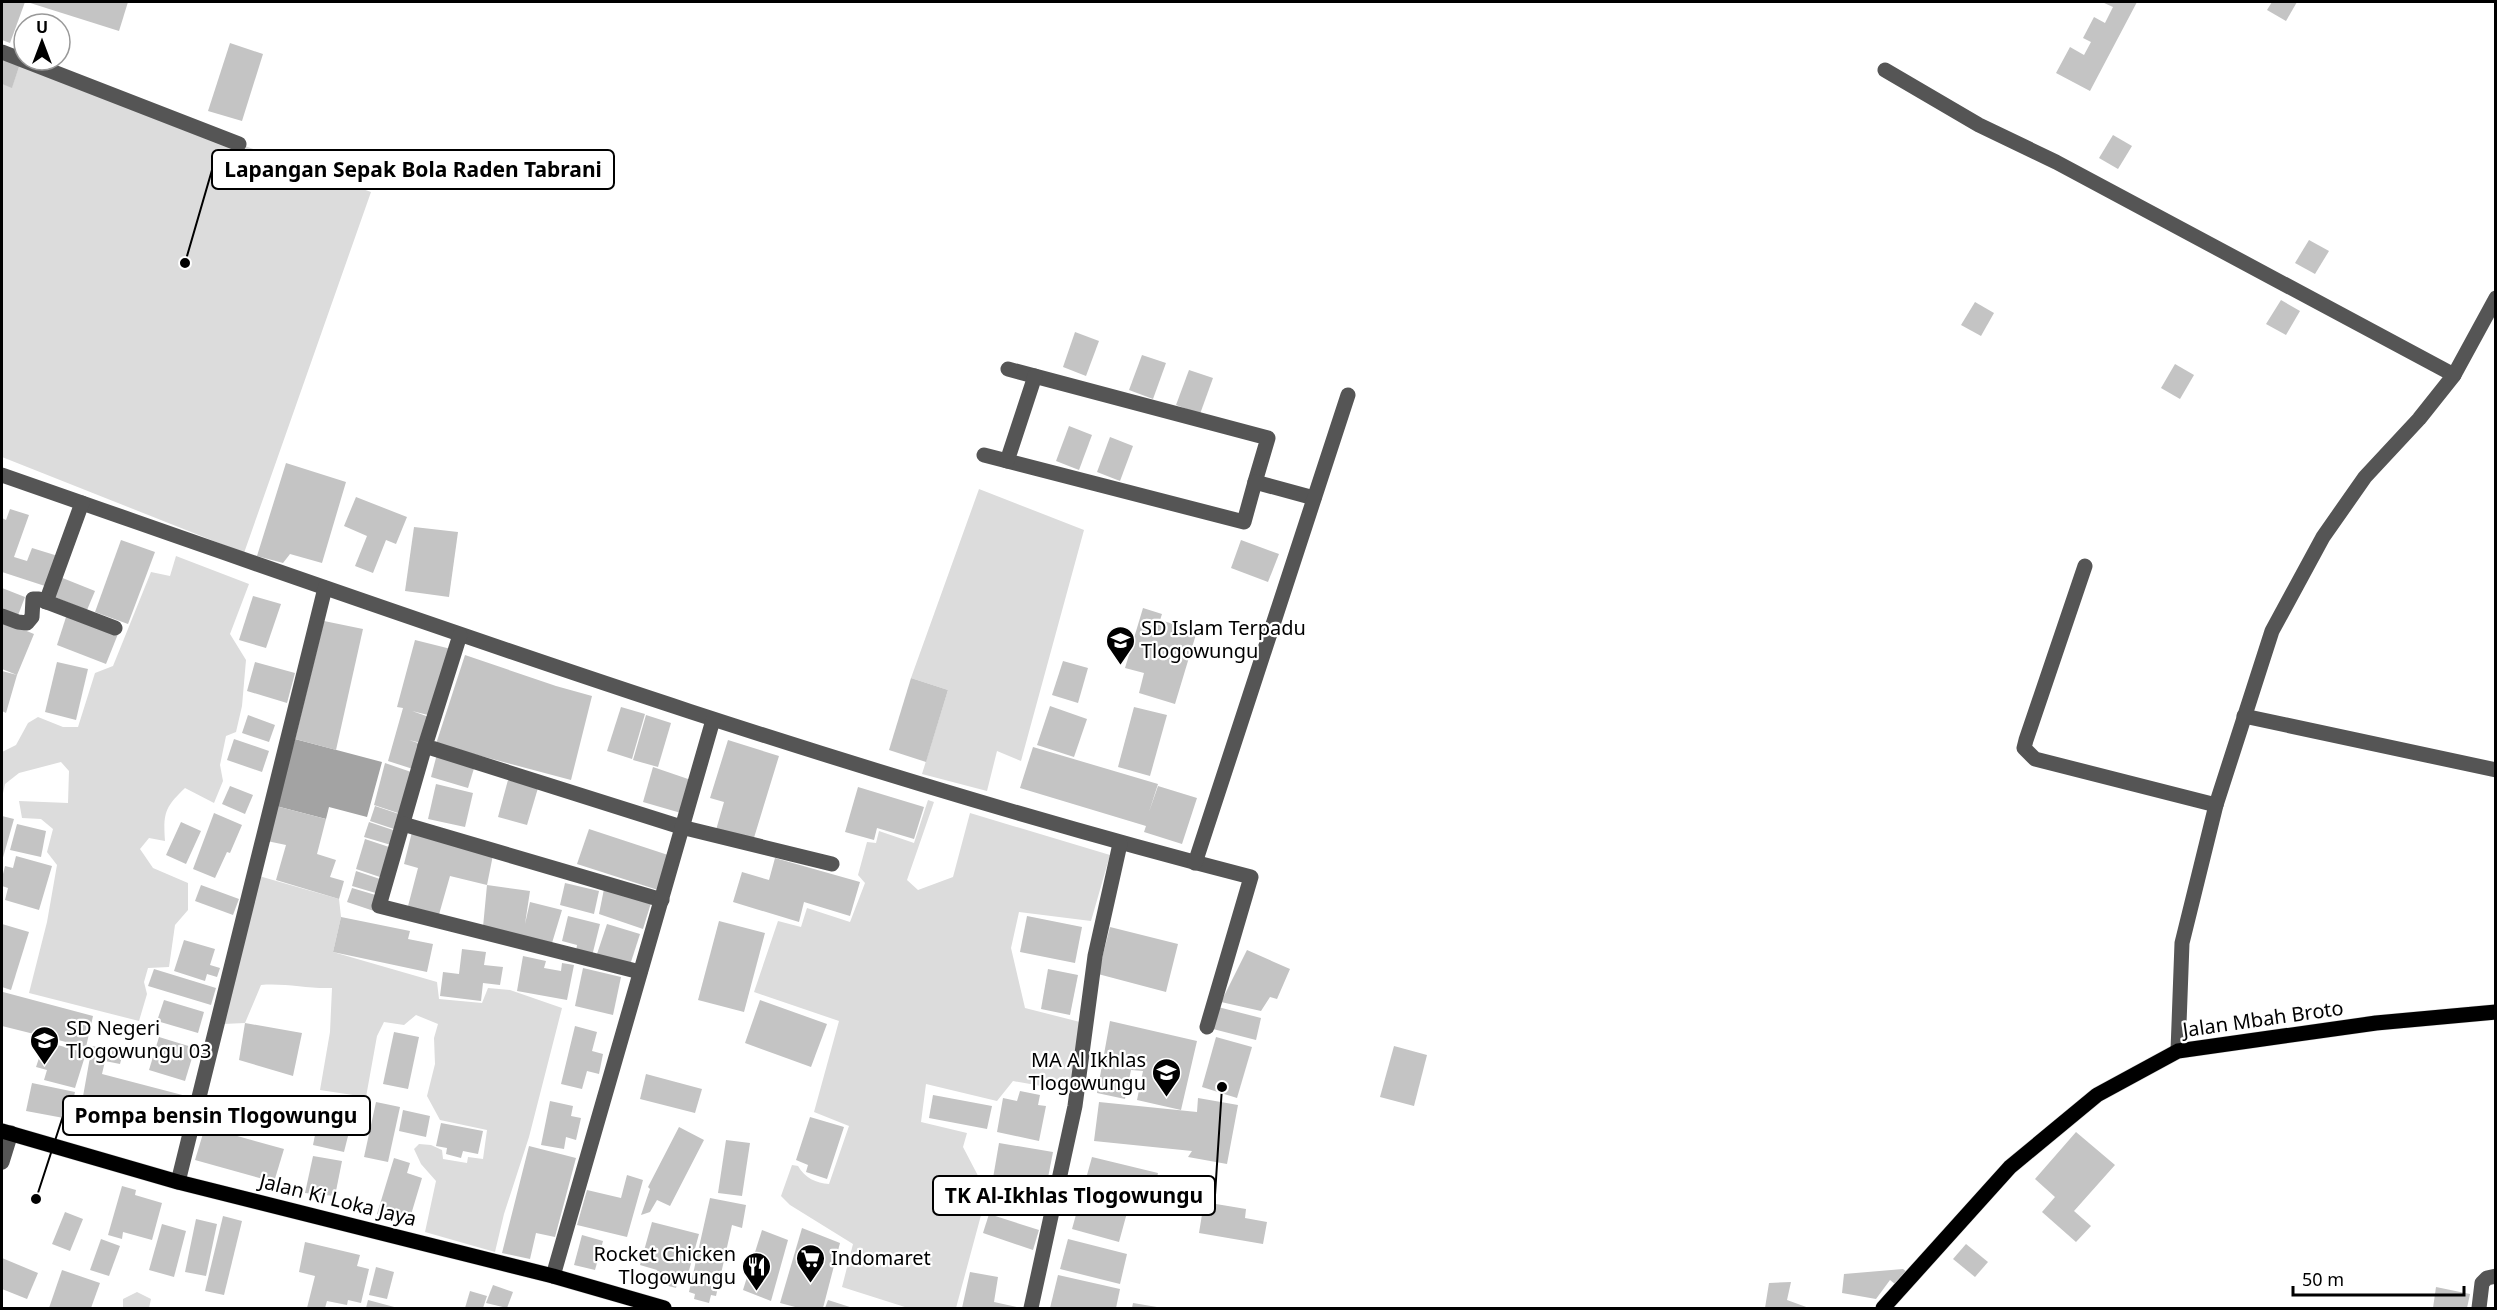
<svg xmlns="http://www.w3.org/2000/svg" width="2497" height="1310" font-family="'Noto Sans',sans-serif">
<style>
.green{fill:#dcdcdc}
.water{fill:#a3a3a3}
.building{fill:#c4c4c4}
.lines{fill:none;stroke-linecap:round;stroke-linejoin:round}
.major-casing{stroke:#dbdbdb;stroke-width:16}
.minor{stroke:#555;stroke-width:15}
.major{stroke:#000;stroke-width:15}
.labels{text-anchor:middle;stroke-width:4.5;stroke-linejoin:round;paint-order:stroke}
.poi-label{font-size:20px;fill:#000;stroke:#fff;text-anchor:start}
.street-label{font-size:20px;fill:#000;stroke:#fff}
.leader{fill:none;stroke:#000;stroke-width:2}
.callout-dot{fill:#000;stroke:#fff;stroke-width:2}
.callout{fill:#fff;stroke:#000;stroke-width:2}
.callout-label{font-size:21px;text-anchor:middle;font-weight:bold;fill:#000}
</style>
<rect width="100%" height="100%" fill="#fff"/>
<g class="green">
<path d="M21 61 81 86 371 192 244 553 2 457V84L12 87Z"/>
<path d="M979 489 1084 530 1021 761 997 751 987 791 922 774 948 690 911 678Z"/>
<path d="M176 556 249 584 230 634 246 660 242 706 236 732 226 736 220 765 223 781 214 803 185 788C165 807 163 813 165 841L149 838 140 849 153 868 188 883V910L175 925 169 967 148 968 144 982 147 994 139 1021 29 993 47 922 57 865 47 852 53 829 41 819 22 818 19 801 68 803 69 771 61 762 19 773 5 784 2 798V752L16 745 28 723 38 717 63 727H78L95 673 113 666 151 572 170 576Z"/>
<path d="M928 800 934 802 907 880 918 890 953 877 970 813 1110 855 1091 921 1019 912 1011 948 1025 1008 1080 1022 1070 1091 1013 1081 997 1101 926 1084 921 1122 967 1133 963 1147 987 1193 956 1308H908L842 1287 853 1244 790 1205 781 1196 792 1165 798 1166C805 1178 816 1183 829 1184L849 1126 814 1112 839 1021 754 992 778 921 801 927 807 908 850 922 865 883 858 875 867 842 876 843 879 831 914 843Z"/>
<path d="M259 876 339 899 341 917 333 952 437 982 439 999 482 1003 488 988 510 990 562 1008 529 1137 504 1214 495 1252 425 1232 436 1181 421 1164 414 1149 419 1144 431 1145 442 1150 443 1159 467 1163 468 1157 483 1159 487 1130 440 1120 427 1096 435 1064 434 1038 438 1024 416 1015 404 1025 384 1022 377 1036 366 1097 320 1090 330 1032 332 988C308 989 285 983 261 985L245 1023 223 1024Z"/>
<path d="M137 1292 151 1299 149 1308H123V1299Z"/>
</g>
<path class="water" d="M295 739 382 762 367 817 329 807 326 819 276 806Z"/>
<g class="building">
<path d="M2 2H25L10 43 2 40Z"/>
<path d="M27 2H128L119 31Z"/>
<path d="M2102 2H2137L2090 91 2056 73 2070 47 2084 55 2091 42 2083 38 2094 17 2105 23 2113 7Z"/>
<path d="M2272 2H2297L2286 21 2267 10Z"/>
<path d="M230 43 263 54 242 121 208 111Z"/>
<path d="M2 55 21 61 12 88 2 84Z"/>
<path d="M2113 135 2132 146 2118 169 2099 158Z"/>
<path d="M2309 240 2329 251 2315 274 2295 263Z"/>
<path d="M2281 300 2300 311 2286 335 2266 324Z"/>
<path d="M1975 302 1994 313 1981 336 1961 325Z"/>
<path d="M1075 332 1099 341 1086 376 1063 367Z"/>
<path d="M1142 355 1166 363 1153 399 1129 390Z"/>
<path d="M2175 364 2194 375 2180 399 2161 388Z"/>
<path d="M1189 370 1213 378 1200 414 1176 405Z"/>
<path d="M1069 426 1092 435 1079 470 1056 461Z"/>
<path d="M1110 437 1133 446 1120 481 1097 472Z"/>
<path d="M286 463 346 482 322 563 290 554 283 563 257 556Z"/>
<path d="M356 497 407 517 396 544 386 540 373 573 355 566 367 536 344 526Z"/>
<path d="M10 509 29 515 14 557 27 561 32 548 58 556 48 587 2 572V518L6 520Z"/>
<path d="M414 527 458 532 449 597 405 591Z"/>
<path d="M121 540 155 552 128 624 95 612Z"/>
<path d="M1241 540 1279 554 1268 582 1231 568Z"/>
<path d="M60 577 95 591 87 610 52 596Z"/>
<path d="M2 588 25 597 17 618 2 612Z"/>
<path d="M253 596 281 604 266 648 239 640Z"/>
<path d="M1143 608 1162 614 1160 620 1197 631 1175 704 1139 693 1144 673 1125 668Z"/>
<path d="M67 614 118 634 106 664 57 645Z"/>
<path d="M2 621 34 634 17 675 6 713 2 711V671L17 675 2 669Z"/>
<path d="M324 621 363 629 336 750 295 739Z"/>
<path d="M415 640 451 649 432 716 412 711 432 718 425 744 409 740 424 745 416 770 388 761 403 708 397 707Z"/>
<path d="M465 655 556 686 592 696 571 780 436 744Z"/>
<path d="M1063 661 1088 668 1078 703 1052 695Z"/>
<path d="M57 662 88 669 76 720 45 712Z"/>
<path d="M255 662 295 673 287 703 247 691Z"/>
<path d="M911 678 948 690 926 762 889 750Z"/>
<path d="M1050 706 1087 719 1074 757 1037 745Z"/>
<path d="M621 707 645 714 632 759 607 751Z"/>
<path d="M1134 707 1167 715 1150 776 1118 767Z"/>
<path d="M248 715 275 725 269 742 242 733Z"/>
<path d="M646 715 671 723 658 767 633 760Z"/>
<path d="M234 739 269 751 262 772 227 760Z"/>
<path d="M728 740 779 756 753 841 716 830 724 802 710 798Z"/>
<path d="M1033 747 1158 784 1149 812 1158 786 1197 798 1182 844 1144 832 1146 826 1020 788Z"/>
<path d="M437 754 475 765 468 788 431 777Z"/>
<path d="M385 763 414 773 401 814 374 805Z"/>
<path d="M653 767 691 780 681 813 643 802Z"/>
<path d="M508 780 538 788 527 825 498 817Z"/>
<path d="M436 784 473 793 465 827 428 819Z"/>
<path d="M230 786 253 795 245 814 222 804Z"/>
<path d="M858 787 924 807 914 839 877 828 874 840 845 832Z"/>
<path d="M276 806 326 819 317 854 336 860 330 877 344 881 339 899 276 880 286 845 267 841Z"/>
<path d="M375 806 402 815 397 830 370 821Z"/>
<path d="M214 813 242 825 230 853 227 852 215 878 193 869Z"/>
<path d="M2 816 14 819 2 861Z"/>
<path d="M181 822 201 831 186 864 166 855Z"/>
<path d="M369 822 396 831 391 845 364 837Z"/>
<path d="M17 824 46 831 41 857 10 850Z"/>
<path d="M589 829 668 855 658 890 577 864Z"/>
<path d="M412 832 493 855 487 885 450 876 438 918 407 910 418 868 404 864Z"/>
<path d="M365 839 392 848 383 878 356 869Z"/>
<path d="M16 856 52 866 39 910 5 900 8 888 2 886V878L5 866 13 868Z"/>
<path d="M775 858 860 882 850 916 804 902 799 922 733 902 742 872 769 880Z"/>
<path d="M356 871 383 880 379 894 352 886Z"/>
<path d="M565 883 599 891 594 914 560 905Z"/>
<path d="M201 885 239 899 233 915 195 901Z"/>
<path d="M487 885 530 891 525 924 530 902 562 910 552 943 483 927Z"/>
<path d="M352 888 379 896 374 911 347 902Z"/>
<path d="M604 889 651 903 643 929 599 914Z"/>
<path d="M568 916 600 924 592 956 576 952 577 945 562 941Z"/>
<path d="M1027 916 1082 927 1075 963 1020 952Z"/>
<path d="M341 917 410 931 408 939 433 944 427 972 333 952Z"/>
<path d="M719 921 765 933 744 1012 698 1000Z"/>
<path d="M2 924 29 932 11 990 2 987Z"/>
<path d="M607 924 640 934 630 965 597 954Z"/>
<path d="M1110 927 1178 944 1166 992 1098 974Z"/>
<path d="M184 940 215 949 210 965 220 968 217 977 207 974 205 981 174 971Z"/>
<path d="M462 949 486 952 484 965 503 967 500 985 483 983 481 1001 440 996 443 972 459 974Z"/>
<path d="M1247 950 1290 969 1277 999 1270 997 1261 1011 1221 1002Z"/>
<path d="M523 956 546 961 544 968 561 971 562 963 574 965 567 1000 517 991Z"/>
<path d="M583 968 621 977 613 1015 575 1006Z"/>
<path d="M154 969 216 988 211 1005 148 986Z"/>
<path d="M1048 969 1078 975 1070 1015 1041 1009Z"/>
<path d="M3 992 93 1016 86 1047 2 1026Z"/>
<path d="M164 1000 204 1012 198 1033 157 1021Z"/>
<path d="M760 1000 827 1024 811 1067 745 1043Z"/>
<path d="M1218 1007 1261 1018 1256 1040 1213 1029Z"/>
<path d="M1110 1021 1197 1041 1181 1110 1137 1100 1143 1071 1131 1070 1125 1099 1097 1093Z"/>
<path d="M245 1023 302 1033 293 1076 239 1060Z"/>
<path d="M575 1026 597 1032 592 1051 603 1054 599 1074 587 1071 582 1089 561 1084Z"/>
<path d="M394 1032 419 1037 408 1089 383 1084Z"/>
<path d="M159 1037 195 1048 185 1081 149 1070Z"/>
<path d="M1216 1037 1252 1047 1237 1098 1202 1087Z"/>
<path d="M54 1044 86 1053 75 1088 44 1080 47 1070 36 1067 41 1052 51 1055Z"/>
<path d="M92 1046 123 1052 120 1064 105 1061 102 1074 190 1097 184 1121 177 1119 173 1132 161 1129 163 1122 82 1102Z"/>
<path d="M1394 1046 1427 1055 1414 1106 1380 1097Z"/>
<path d="M646 1074 702 1089 695 1113 640 1099Z"/>
<path d="M32 1083 75 1092 69 1119 26 1111Z"/>
<path d="M1020 1091 1040 1095 1038 1105 1046 1106 1039 1141 997 1132 1003 1098 1017 1101Z"/>
<path d="M933 1095 992 1106 987 1129 929 1118Z"/>
<path d="M1198 1098 1238 1105 1227 1164 1188 1157 1192 1151 1094 1141 1099 1102 1197 1112Z"/>
<path d="M550 1101 573 1106 571 1116 581 1118 576 1140 566 1137 564 1149 541 1145Z"/>
<path d="M376 1102 400 1107 388 1162 364 1157Z"/>
<path d="M403 1110 430 1116 426 1137 399 1131Z"/>
<path d="M810 1117 844 1127 827 1179 806 1172 808 1165 796 1160Z"/>
<path d="M441 1123 483 1131 478 1154 463 1151 461 1158 446 1154 447 1148 436 1146Z"/>
<path d="M317 1125 349 1132 344 1152 313 1145Z"/>
<path d="M205 1127 284 1149 274 1182 195 1160Z"/>
<path d="M679 1127 704 1140 670 1206 657 1200 650 1212 641 1215 650 1189 648 1187Z"/>
<path d="M2076 1132 2115 1165 2074 1211 2091 1226 2076 1242 2042 1212 2055 1197 2035 1179Z"/>
<path d="M726 1140 750 1143 742 1196 718 1193Z"/>
<path d="M999 1143 1053 1152 1045 1193 992 1184Z"/>
<path d="M529 1146 576 1158 555 1237 536 1233 530 1259 502 1253Z"/>
<path d="M313 1156 342 1161 335 1196 305 1193Z"/>
<path d="M1092 1157 1158 1173 1148 1215 1128 1209 1119 1242 1072 1229Z"/>
<path d="M394 1158 410 1163 407 1173 422 1178 410 1218 391 1213 389 1218 377 1214Z"/>
<path d="M627 1175 643 1180 627 1237 577 1225 587 1190 621 1198Z"/>
<path d="M122 1186 136 1190 135 1195 162 1203 152 1240 123 1232 122 1239 108 1235Z"/>
<path d="M710 1198 746 1205 742 1228 732 1225 716 1296 711 1295 709 1303 694 1299 695 1294 689 1292Z"/>
<path d="M1204 1202 1246 1209 1245 1218 1267 1222 1263 1244 1199 1233Z"/>
<path d="M65 1212 83 1219 70 1251 52 1244Z"/>
<path d="M989 1214 1039 1230 1033 1250 983 1233Z"/>
<path d="M223 1216 242 1221 224 1295 205 1291Z"/>
<path d="M196 1219 217 1224 206 1276 185 1272Z"/>
<path d="M652 1222 699 1234 687 1278 679 1276 676 1288 654 1282 657 1270 640 1265Z"/>
<path d="M162 1224 186 1231 174 1277 149 1270Z"/>
<path d="M802 1228 840 1243 823 1308H799L780 1303Z"/>
<path d="M762 1230 788 1240 771 1301 743 1290Z"/>
<path d="M582 1235 603 1241 595 1270 574 1265Z"/>
<path d="M101 1239 120 1246 109 1276 90 1270Z"/>
<path d="M1068 1239 1127 1254 1120 1284 1060 1269Z"/>
<path d="M305 1242 360 1255 357 1266 369 1269 361 1303 348 1300 347 1305 327 1301 325 1308H307L315 1276 299 1272Z"/>
<path d="M1966 1244 1988 1262 1975 1277 1953 1259Z"/>
<path d="M2 1258 38 1273 27 1299 2 1289Z"/>
<path d="M376 1267 394 1272 387 1299 369 1295Z"/>
<path d="M1903 1269 1907 1272 1895 1284 1890 1280 1876 1299 1842 1293 1844 1274Z"/>
<path d="M62 1270 100 1283 91 1308H49Z"/>
<path d="M970 1272 998 1277 994 1302 1022 1308H962Z"/>
<path d="M1058 1275 1120 1289 1116 1308H1050Z"/>
<path d="M1791 1282 1787 1300 1809 1308H1765L1769 1283Z"/>
<path d="M493 1285 513 1292 507 1308 486 1303Z"/>
<path d="M2436 1287 2470 1294 2467 1308H2433Z"/>
<path d="M470 1291 487 1296 483 1308H465Z"/>
<path d="M368 1300 398 1308H366Z"/>
<path d="M828 1300 853 1308H825Z"/>
<path d="M1133 1303 1157 1307V1308H1132Z"/>
</g>
<g class="lines">
<defs>
<g id="major">
<path d="M2 1131 178 1182 553 1276 664 1308"/>
<path d="M1883 1308 2010 1167 2097 1095 2178 1051 2376 1023 2496 1012"/>
</g>
</defs>
<use href="#major" class="major-casing"/>
<g class="minor">
<path d="M2 52 239 144"/>
<path d="M1885 70 1979 125 2056 162 2454 375"/>
<path d="M1008 369 1268 438 1255 482"/>
<path d="M984 455 1244 522 1255 482 1314 498"/>
<path d="M1007 461 1035 376"/>
<path d="M2 475C415 619 827 768 1251 877L1207 1027"/>
<path d="M2085 566 2026 740 2024 748 2035 759 2216 805"/>
<path d="M46 602 82 503"/>
<path d="M2 616 18 622 27 623 32 617 33 599H39L115 628"/>
<path d="M460 635 425 746 681 827 832 864"/>
<path d="M2244 716 2496 770"/>
<path d="M425 746 379 906 640 972"/>
<path d="M403 824 662 900"/>
<path d="M1195 863 1348 395"/>
<path d="M2178 1051 2182 943 2216 805 2272 631 2323 537 2365 477 2419 419 2454 375 2496 298"/>
<path d="M2 1162 11 1133"/>
<path d="M178 1182 325 588"/>
<path d="M553 1276 713 720"/>
<path d="M1031 1308 1075 1106 1095 956 1120 844"/>
<path d="M2479 1308 2482 1283 2487 1278 2496 1276"/>
</g>
<use href="#major" class="major"/>
</g>
<defs>
<symbol id="school-pin" viewBox="-11 -11 22 30"><path d="M0 17L-7.5 6A9.5 9.5 0 1 1 7.5 6Z" fill="#000" stroke="#fff"/><path d="M0-5L7-2L0 1L-7-2ZM-4 1L0 2.5L4 1V4Q0 6-4 4Z" fill="#fff"/></symbol>
<symbol id="supermarket-pin" viewBox="-11 -11 22 30"><path d="M0 17L-7.5 6A9.5 9.5 0 1 1 7.5 6Z" fill="#000" stroke="#fff"/><path d="M-6-5.5h2.5l.6 2H6L4.5 2H-2.5L-4.4-4H-6ZM-1.5 3.2a1.3 1.3 0 1 0 .1 0ZM3 3.2a1.3 1.3 0 1 0 .1 0Z" fill="#fff"/></symbol>
<symbol id="restaurant-pin" viewBox="-11 -11 22 30"><path d="M0 17L-7.5 6A9.5 9.5 0 1 1 7.5 6Z" fill="#000" stroke="#fff"/><path d="M-5-6h1v4h1v-4h1v4h1v-4h1v5L-1.5 .5V6h-2V.5L-5-1ZM5-6V6H3V1.5H1.5Q1.5-4 5-6Z" fill="#fff"/></symbol>
</defs>
<g fill-rule="evenodd">
<use href="#school-pin" x="1104" y="624" width="33" height="45"/>
<use href="#school-pin" x="28" y="1024" width="33" height="45"/>
<use href="#school-pin" x="1150" y="1056" width="33" height="45"/>
<use href="#supermarket-pin" x="794" y="1242" width="33" height="45"/>
<use href="#restaurant-pin" x="740" y="1250" width="33" height="45"/>
</g>
<g class="labels">
<g class="poi-label">
<text x="1141" y="635">SD Islam Terpadu<tspan x="1141" dy="23">Tlogowungu</tspan></text>
<text x="66" y="1035">SD Negeri<tspan x="66" dy="23">Tlogowungu 03</tspan></text>
<text x="1146" y="1067" text-anchor="end">MA Al Ikhlas<tspan x="1146" dy="23">Tlogowungu</tspan></text>
<text x="736" y="1261" text-anchor="end">Rocket Chicken<tspan x="736" dy="23">Tlogowungu</tspan></text>
<text x="831" y="1265">Indomaret</text>
</g>
<g class="street-label">
<text transform="translate(2263 1019) rotate(-8)" y="7">Jalan Mbah Broto</text>
<text transform="translate(338 1200) rotate(14)" y="7">Jalan Ki Loka Jaya</text>
</g>
</g>
<path class="leader" d="M185 263L212 170M36 1199L63 1116M1222 1087L1215 1195"/>
<g class="callout-dot">
<circle cx="185" cy="263" r="6"/>
<circle cx="36" cy="1199" r="6"/>
<circle cx="1222" cy="1087" r="6"/>
</g>
<g class="callout">
<rect x="212" y="150" width="402" height="39" rx="6"/>
<rect x="63" y="1096" width="307" height="39" rx="6"/>
<rect x="933" y="1176" width="282" height="39" rx="6"/>
</g>
<g class="callout-label">
<text x="413" y="177">Lapangan Sepak Bola Raden Tabrani</text>
<text x="216" y="1123">Pompa bensin Tlogowungu</text>
<text x="1074" y="1203">TK Al-Ikhlas Tlogowungu</text>
</g>
<rect width="2497" height="1310" fill="none" stroke="#000000" stroke-width="6"/>
<g transform="translate(42 42)"><circle r="28" fill="#ffffff" stroke="#999999" stroke-width="1.5"/>
<path d="M0-4.5L10 22L0 15L-10 22Z" fill="#000000"/>
<text y="-9" font-size="16" font-weight="bold" text-anchor="middle" fill="#000000">U</text>
</g>
<path d="M2293 1286v9h171v-9" fill="none" stroke="#000000" stroke-width="3"/>
<text x="2302" y="1286" font-size="18" fill="#000000" stroke="#ffffff" stroke-width="4.5" paint-order="stroke">50 m</text>
</svg>
